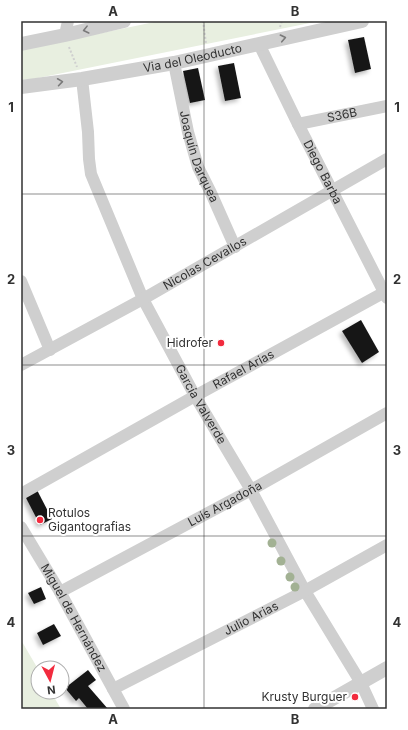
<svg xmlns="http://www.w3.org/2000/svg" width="408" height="730" font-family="Inter,sans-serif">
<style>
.green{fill:#e8efe0}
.building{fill:#191919;filter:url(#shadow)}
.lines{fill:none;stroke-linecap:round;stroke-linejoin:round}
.path{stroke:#cfcfcf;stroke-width:2;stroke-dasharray:2 2;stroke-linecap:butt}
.minor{stroke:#cfcfcf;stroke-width:12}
.tertiary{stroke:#cfcfcf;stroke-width:14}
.tree{fill:#a2b193}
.oneway{stroke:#797979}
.grid{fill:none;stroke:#323232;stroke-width:1;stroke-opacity:0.55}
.poi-dot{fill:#f22b3e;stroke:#fff;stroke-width:1.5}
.labels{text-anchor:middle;stroke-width:4;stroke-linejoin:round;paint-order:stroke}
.street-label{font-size:12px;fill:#323232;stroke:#fff}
.poi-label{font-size:12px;fill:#323232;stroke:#fff;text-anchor:end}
.neatline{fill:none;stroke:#323232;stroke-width:1.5}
.grid-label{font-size:13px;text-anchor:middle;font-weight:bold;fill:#323232}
</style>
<defs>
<filter id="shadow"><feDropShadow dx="-3" dy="3" stdDeviation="2" flood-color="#0004"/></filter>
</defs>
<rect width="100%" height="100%" fill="#fff"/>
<g class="green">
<path d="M159 21H320L33 79 21 80V50Z"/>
<path d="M21 640 38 669V692H51L61 709H21Z"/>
</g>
<g class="building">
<path d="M364 37 371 69 355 73 348 40Z"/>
<path d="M234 63 241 98 225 101 218 66Z"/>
<path d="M198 68 205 100 190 103 183 71Z"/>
<path d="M361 320 379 352 362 363 342 331Z"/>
<path d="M37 490 52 519 40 525 25 496Z"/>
<path d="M41 587 46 599 34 604 28 593Z"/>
<path d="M54 624 61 636 43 645 37 633Z"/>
<path d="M88 670 96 680 88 686 108 709H88L79 698 76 701 65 688Z"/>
</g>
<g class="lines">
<g class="path">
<path d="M203 21 206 43"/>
<path d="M280 27 282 21"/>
<path d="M69 47 77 67"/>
</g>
<g class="minor">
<path d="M65 35 68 21"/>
<path id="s1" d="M259 44 298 124 387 298"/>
<path id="s2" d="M174 63 188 132 198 167 211 193 235 247"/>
<path id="s3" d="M82 79 88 132 89 159 91 174 143 299 195 396 251 490 305 591 361 683 373 709"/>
<path id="s4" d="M298 124 387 106"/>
<path d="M21 281 50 350"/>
<path id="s5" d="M21 365 143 299 387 159"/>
<path id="s6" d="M21 494 195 396 383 293"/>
<path id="s7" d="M21 527 60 592 124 709"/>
<path id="s8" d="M60 592 251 490 387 413"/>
<path id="s9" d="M113 689 301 593 387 545"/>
</g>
<g class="tertiary">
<path d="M21 44 65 35 124 21"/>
<path id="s10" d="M21 87 82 79 174 63 362 21"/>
<path d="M315 709 387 668"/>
</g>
</g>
<g class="tree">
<circle cx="272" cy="543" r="4.5"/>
<circle cx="281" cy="561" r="4.5"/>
<circle cx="290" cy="577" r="4.5"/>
<circle cx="295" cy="587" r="4.5"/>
</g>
<defs><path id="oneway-chevron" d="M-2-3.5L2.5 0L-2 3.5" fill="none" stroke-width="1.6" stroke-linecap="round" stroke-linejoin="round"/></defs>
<g class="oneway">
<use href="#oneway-chevron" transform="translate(86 30) rotate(166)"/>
<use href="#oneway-chevron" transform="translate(283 38) rotate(-12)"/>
<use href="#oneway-chevron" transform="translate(60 82) rotate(-8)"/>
</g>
<path class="grid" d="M204 21V709M21 194H387M21 365H387M21 536H387"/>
<g class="poi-dot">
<circle cx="221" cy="343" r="4"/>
<circle cx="40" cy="520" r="4"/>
<circle cx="355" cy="697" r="4"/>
</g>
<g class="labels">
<g class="street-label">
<text dy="4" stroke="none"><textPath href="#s10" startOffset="174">Via del Oleoducto</textPath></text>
<text dy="4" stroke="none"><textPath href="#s4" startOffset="45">S36B</textPath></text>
<text dy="4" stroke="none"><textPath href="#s2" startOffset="97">Joaquín Darquea</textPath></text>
<text dy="4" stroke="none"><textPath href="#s1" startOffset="143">Diego Barba</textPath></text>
<text dy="4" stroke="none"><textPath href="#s5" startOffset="210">Nicolas Cevallos</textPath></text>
<text dy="4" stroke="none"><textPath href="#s6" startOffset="255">Rafael Arias</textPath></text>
<text dy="4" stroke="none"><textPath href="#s3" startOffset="351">García Valverde</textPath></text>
<text dy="4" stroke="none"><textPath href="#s8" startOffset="187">Luis Argadoña</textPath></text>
<text dy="4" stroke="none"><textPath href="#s7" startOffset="105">Miguel de Hernández</textPath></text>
<text dy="4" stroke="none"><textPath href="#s9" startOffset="155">Julio Arias</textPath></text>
</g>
<g class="poi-label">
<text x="213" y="347">Hidrofer</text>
<text x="48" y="517" text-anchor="start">Rotulos<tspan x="48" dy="14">Gigantografias</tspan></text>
<text x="347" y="701">Krusty Burguer</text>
</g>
</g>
<rect width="408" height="730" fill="none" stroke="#ffffff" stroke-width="44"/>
<g transform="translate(50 680) rotate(173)"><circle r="19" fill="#ffffff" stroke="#adadad"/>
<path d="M0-3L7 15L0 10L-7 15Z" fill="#f22b3e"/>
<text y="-6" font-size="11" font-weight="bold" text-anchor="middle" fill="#323232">N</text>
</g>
<rect x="22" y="22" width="364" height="686" class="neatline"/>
<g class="grid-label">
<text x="113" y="16">A</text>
<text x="295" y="16">B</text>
<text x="11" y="112">1</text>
<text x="397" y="112">1</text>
<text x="11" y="284">2</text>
<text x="397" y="284">2</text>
<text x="11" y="455">3</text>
<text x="397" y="455">3</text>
<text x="11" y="627">4</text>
<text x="397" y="627">4</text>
<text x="113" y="724">A</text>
<text x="295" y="724">B</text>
</g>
</svg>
